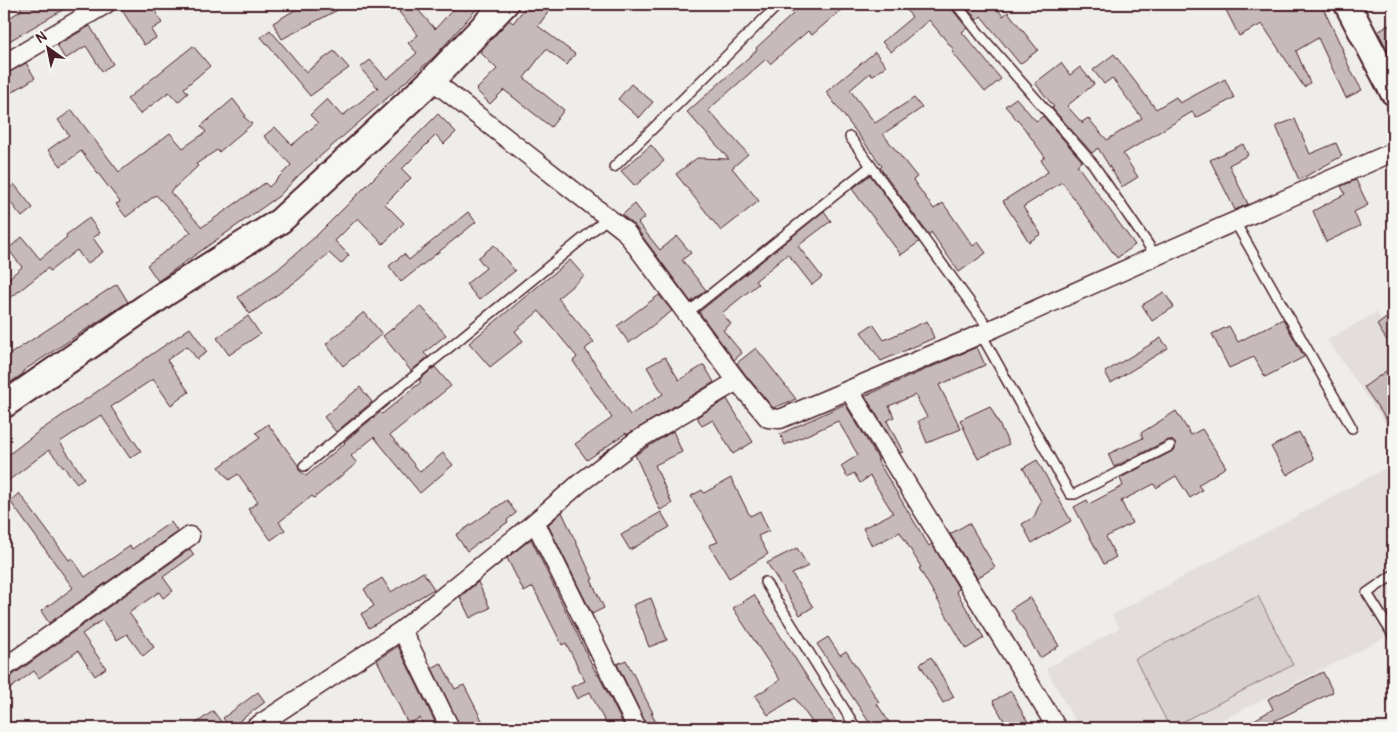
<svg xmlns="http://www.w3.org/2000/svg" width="1397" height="732" font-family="Pangolin,sans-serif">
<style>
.built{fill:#e3dedc}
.green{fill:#d7cfce;stroke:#90777c}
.building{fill:#c6babb;stroke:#4a1f2b}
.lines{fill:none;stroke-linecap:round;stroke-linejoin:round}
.lane-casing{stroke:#4a1f2b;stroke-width:12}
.street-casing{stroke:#4a1f2b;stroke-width:21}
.secondary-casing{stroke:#4a1f2b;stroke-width:29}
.lane{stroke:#f6f6f2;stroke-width:9}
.street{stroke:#f6f6f2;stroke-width:18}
.secondary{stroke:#f6f6f2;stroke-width:25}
</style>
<rect width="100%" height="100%" fill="#efedea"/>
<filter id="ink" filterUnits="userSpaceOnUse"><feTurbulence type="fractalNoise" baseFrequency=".02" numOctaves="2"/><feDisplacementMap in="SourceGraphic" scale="10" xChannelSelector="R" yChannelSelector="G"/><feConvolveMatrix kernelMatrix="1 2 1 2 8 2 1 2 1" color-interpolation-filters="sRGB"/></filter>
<g filter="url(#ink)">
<g class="built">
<path d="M1377 312 1381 320 1393 312V434L1327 340Z"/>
<path d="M1393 464V635L1392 634 1207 728H1079L1046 669 1119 628 1112 615Z"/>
</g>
<path class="green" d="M1258 596 1293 665 1170 728 1135 659Z"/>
<g class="building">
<path d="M18 4H73L4 44V21L22 10Z"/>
<path d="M118 4H151L162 23 151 30 156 38 144 45Z"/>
<path d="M305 4H349L282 39 273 23Z"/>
<path d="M409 4H413L435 29 458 4H481L435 56 300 174 279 196 158 281 147 265 191 232 156 195 126 217 116 204 120 202 81 151 61 166 48 150 69 135 58 120 72 110 119 172 170 133 183 148 206 132 201 126 233 99 246 116 244 117 252 124 219 152 217 150 196 164 198 166 170 192 202 227 265 183 269 187 291 165 264 136 275 127 292 145 318 123 310 115 327 99 342 116 378 88 360 68 370 60 387 79 417 53 408 43 418 35 399 12Z"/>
<path d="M528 4H540L549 11 538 26 575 54 567 65 546 49 524 78 564 110 551 127 504 90 490 104 476 90 497 69 480 52 509 20 513 23Z"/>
<path d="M785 4H848L812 35 808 31 770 64 766 59 708 110 748 154 732 168 759 201 721 231 676 174 697 158 729 159 687 112 757 50 756 48 793 14Z"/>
<path d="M901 4H950L951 8 967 28 962 32 1001 79 985 92 952 52 954 50 929 20 891 52 882 42 912 17Z"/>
<path d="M964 4H996L994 5 1003 16 1008 12 1038 50 1020 64 981 16 977 20Z"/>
<path d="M1223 4H1290L1292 8 1301 4H1321L1343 50H1342L1351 71 1362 90 1346 98 1318 38 1296 51 1310 83 1304 87 1262 24 1239 36Z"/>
<path d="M1388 25 1393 34V60L1378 32Z"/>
<path d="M90 26 113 64 102 71 86 46 65 59 57 45Z"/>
<path d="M270 30 306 72 334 51 349 68 310 96 261 37Z"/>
<path d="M193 46 210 66 184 88 188 93 178 102 169 92 140 114 127 99Z"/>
<path d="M875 52 886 66 872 76 870 73 850 90 875 123 914 98 922 108 883 134 917 177 913 180 934 209 943 203 973 246 978 242 986 253 959 272 931 232 929 235 880 168 882 166 826 92Z"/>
<path d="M1114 54 1156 109 1176 97 1180 103 1225 79 1234 98 1196 118 1192 112 1123 154 1138 177 1122 187 1098 148 1092 153 1052 108 1054 107 1035 83 1061 63 1070 75 1080 67 1094 84 1067 106 1083 124 1082 122 1088 118 1107 140 1142 118 1112 78 1104 84 1093 70Z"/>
<path d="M26 63 35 78 4 97V75Z"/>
<path d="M631 84 653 102 639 118 618 99Z"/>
<path d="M1016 98 1036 121 1043 116 1082 161 1077 165 1135 245 1117 258 1062 182 1023 207 1041 234 1029 242 1003 201 1048 172 1041 160 1045 157 1024 128 1005 106Z"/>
<path d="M438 114 456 132 444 144 436 135 402 169 411 178 385 204 404 223 383 244 358 218 335 241 349 255 341 264 329 253 298 280 250 314 238 297 277 270 315 237Z"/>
<path d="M1295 119 1310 154 1336 143 1342 156 1299 180 1276 126Z"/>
<path d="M1243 144 1248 155 1229 165 1248 204 1235 210 1210 160Z"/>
<path d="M651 145 664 161 635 186 621 171Z"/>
<path d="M870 175 919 242 901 255 852 189Z"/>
<path d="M1356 180 1368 205 1354 212 1360 226 1326 242 1313 211 1345 194 1341 186Z"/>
<path d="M14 184 33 208 22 217 4 194Z"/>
<path d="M635 204 645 217 638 223 660 250 677 236 691 253 682 260 706 290 691 302 634 225 622 215Z"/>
<path d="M824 211 831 221 798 246 822 277 812 285 788 254 755 281 758 284 722 313 731 324 723 330 742 353 734 360 699 312Z"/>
<path d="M468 212 476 222 401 282 389 266 404 254 409 260Z"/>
<path d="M89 218 100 233 93 238 103 252 87 264 77 250 50 271 48 268 4 303V282L22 267 8 249 22 237 40 259 67 237 66 235Z"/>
<path d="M494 245 515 271 479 300 466 284 486 268 478 258Z"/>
<path d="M570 260 584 276 558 298 594 342 585 349 630 415 663 394 647 367 665 357 679 380 704 365 714 382 627 435 626 433 587 460 575 444 612 418 573 361 577 357 539 311 515 331 523 341 490 367 469 343Z"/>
<path d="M117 284 128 302 23 371 24 373 4 387V358Z"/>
<path d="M1164 292 1174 307 1152 321 1142 305Z"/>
<path d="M659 295 672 311 629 343 617 326Z"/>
<path d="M421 306 446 335 424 353 428 357 411 371 383 336Z"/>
<path d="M364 312 382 334 343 366 326 344Z"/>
<path d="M1393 313V350L1377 325Z"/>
<path d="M248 316 260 334 229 355 217 338Z"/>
<path d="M1283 319 1304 357 1265 377 1254 357 1229 368 1212 334 1229 326 1238 342Z"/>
<path d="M927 321 934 338 881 361 861 332 873 324 884 340Z"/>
<path d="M190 328 207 352 197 359 187 346 167 360 189 392 171 405 153 379 111 407 141 451 130 458 101 415 60 442 84 478 77 483 49 450 4 484V458L38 432Z"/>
<path d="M1161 338 1168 348 1111 383 1105 372Z"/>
<path d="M977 347 985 365 939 385 961 429 927 443 918 421 927 417 915 395 889 406 894 417 887 421 903 452 900 453 865 396Z"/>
<path d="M756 348 796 399 773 408 745 374 737 363Z"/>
<path d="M1393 366V429L1364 387Z"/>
<path d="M435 367 451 386 390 435 420 472 443 453 453 465 420 493 374 437 351 456 357 463 314 498 312 496 279 522 285 530 271 540 248 509 258 502 238 474 229 480 219 467 260 438 256 433 268 424 298 465 299 470 306 476 345 443 344 442 380 412 382 414 421 382 419 380Z"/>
<path d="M360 387 372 402 336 432 324 417Z"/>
<path d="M727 399 753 442 733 454 713 420 702 426 697 417Z"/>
<path d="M845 404 879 460H877L929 546 932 544 959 589 956 591 984 638 966 649 919 568 921 567 900 532 872 546 863 528 893 513 870 476 860 483 854 473 847 477 841 466 858 455 838 421 785 445 780 434Z"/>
<path d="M990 406 1009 444 978 459 960 420Z"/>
<path d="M1176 411 1191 435 1202 429 1226 467 1198 485 1202 490 1190 498 1176 476 1156 488 1154 484 1121 501 1132 523 1106 537 1116 557 1104 564 1074 507 1087 500 1089 504 1123 486 1120 478 1175 450V443L1171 440H1168L1114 467 1108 454 1143 438 1141 433Z"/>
<path d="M673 431 682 452 655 465 672 504 660 510 635 455Z"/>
<path d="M1299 432 1314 459 1287 475 1271 447Z"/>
<path d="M1037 460 1071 521 1032 543 1022 524 1034 517 1041 501 1023 468Z"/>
<path d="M731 478 750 516 760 511 769 531 758 536 768 554 729 578 709 545 718 542 691 496 702 490 704 493Z"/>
<path d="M19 493 69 560 72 558 85 577 130 546 132 549 171 522 178 532 49 623 41 611 73 588 10 501Z"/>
<path d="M507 500 516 513 507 520 508 522 467 551 456 535Z"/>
<path d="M562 512 593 579 591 580 604 608 592 614 548 525Z"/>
<path d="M661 512 670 527 630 550 621 535Z"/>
<path d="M969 523 995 567 977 578 950 534Z"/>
<path d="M531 539 597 675 598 674 625 728H608L590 692 577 699 571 687 585 681 566 643 562 645 533 587 524 592 507 558Z"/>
<path d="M797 548 808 566 792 574 813 607 800 615 767 563Z"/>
<path d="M190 549 194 555 163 577 173 591 163 598 159 592 129 613 154 647 143 656 127 634 117 640 102 620 82 634 106 668 95 676 78 651 39 678 34 671 4 693V678L10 677Z"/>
<path d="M423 572 434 589 369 628 361 614 374 606 364 589 382 578 391 592Z"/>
<path d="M478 582 490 608 470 618 460 597Z"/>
<path d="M754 595 833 717 840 728H816L795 698 768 715 755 696 780 680 733 608Z"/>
<path d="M1030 597 1059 646 1040 658 1011 609Z"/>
<path d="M651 598 667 640 649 647 633 605Z"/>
<path d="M828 637 840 655 846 651 879 702 877 704 893 728H873L817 644Z"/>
<path d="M398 646 438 728H424L420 718 408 724 377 660Z"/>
<path d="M931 657 954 697 943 703 920 664Z"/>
<path d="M626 660 653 713H651L659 728H648L617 664Z"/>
<path d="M441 663 455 689 464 685 486 728H461L432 668Z"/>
<path d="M1323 672 1333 692 1260 728H1252L1249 723 1273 709 1268 699Z"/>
<path d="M1011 691 1023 714 1032 728H1008L993 701Z"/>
<path d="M258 692 265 702 230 728 223 718Z"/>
<path d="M213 711 226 728H190Z"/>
</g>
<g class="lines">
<defs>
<g id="lane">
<path d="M956 4 982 37 1093 164 1156 256"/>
<path d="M850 137 990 330"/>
<path d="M614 167 779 4"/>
<path d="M1235 222 1352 428"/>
<path d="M686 314 871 166"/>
<path d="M981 334 1070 494H1075L1170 446"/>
<path d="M304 466 608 218"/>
<path d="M1393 575 1367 593 1393 635"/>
<path d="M765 582 856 728"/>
</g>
<g id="street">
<path d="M4 64 106 4"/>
<path d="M432 80 625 231 737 381"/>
<path d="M849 390 1057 728"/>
<path d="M535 522 637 728"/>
<path d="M402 630 450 728"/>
<path d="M4 668 190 536"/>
<path d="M254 728 402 630 535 522 580 483 636 441 737 381 768 418 780 419 981 334 1156 256 1393 152"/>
</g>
<g id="secondary">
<path d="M1347 4 1393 92"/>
<path d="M4 405 166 293 280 221 432 80 505 4"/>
</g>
</defs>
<use href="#lane" class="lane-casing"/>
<use href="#street" class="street-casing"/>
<use href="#secondary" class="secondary-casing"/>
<use href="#lane" class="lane"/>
<use href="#street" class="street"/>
<use href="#secondary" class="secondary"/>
</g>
</g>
<rect width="1397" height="732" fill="none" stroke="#f6f6f2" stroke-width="20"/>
<rect x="10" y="10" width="1377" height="712" fill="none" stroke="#4a1f2b" stroke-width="2" filter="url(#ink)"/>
<g transform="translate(48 48) rotate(327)" stroke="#f6f6f2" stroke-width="4" paint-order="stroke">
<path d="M0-4L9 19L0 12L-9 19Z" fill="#4a1f2b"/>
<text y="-8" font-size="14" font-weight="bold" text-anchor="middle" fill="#4a1f2b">N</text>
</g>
</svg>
